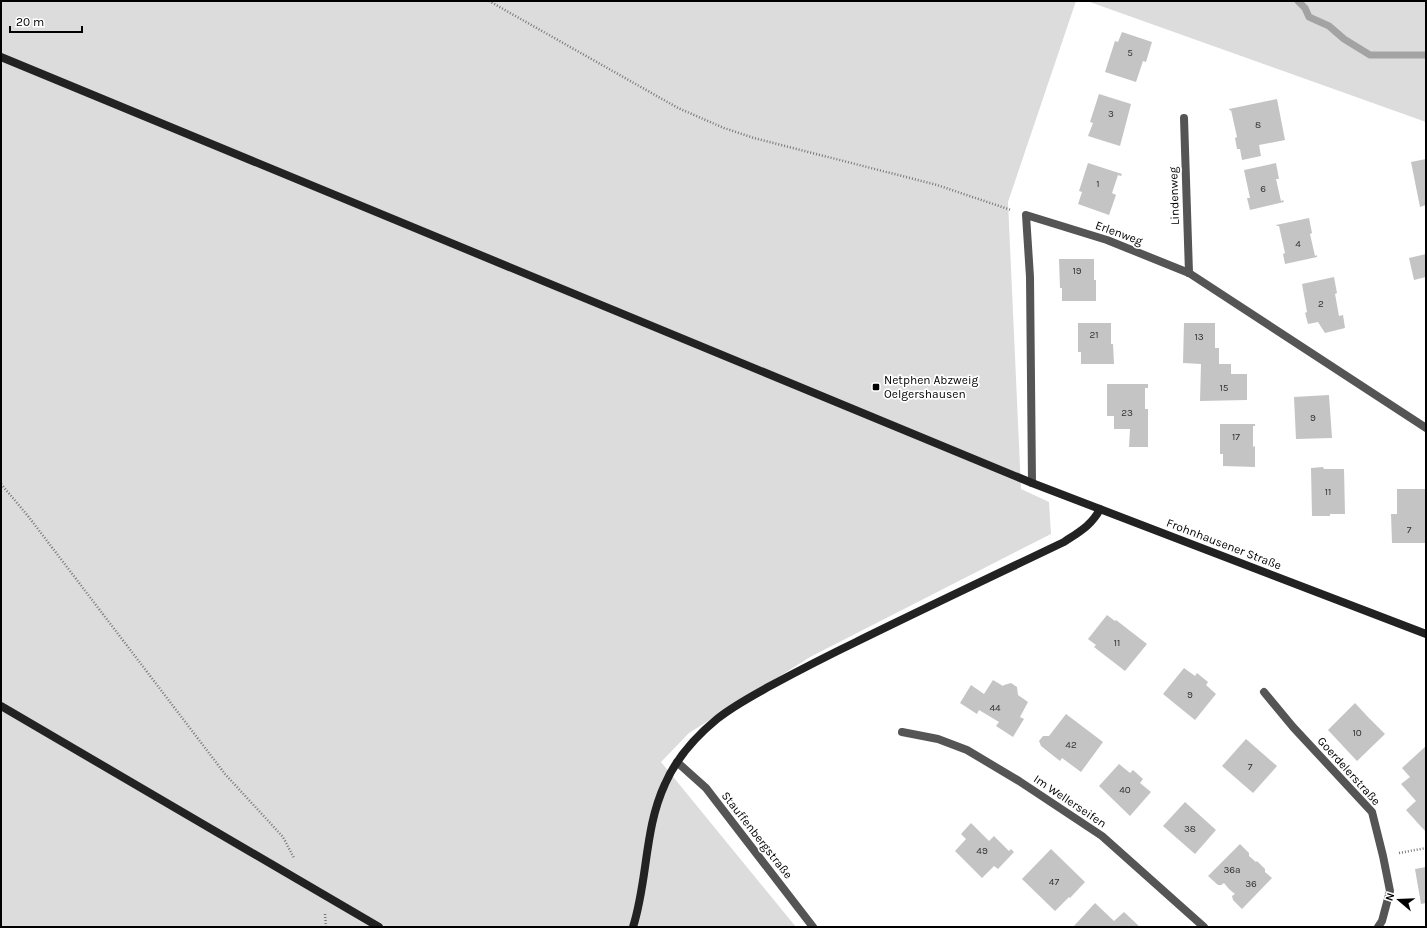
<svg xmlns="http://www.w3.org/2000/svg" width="1427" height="928" font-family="Karla,sans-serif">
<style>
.green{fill:#dcdcdc}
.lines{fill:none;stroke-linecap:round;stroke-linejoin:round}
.stream{stroke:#a3a3a3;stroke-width:7}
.building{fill:#c4c4c4}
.path{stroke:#777;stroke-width:2.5;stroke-dasharray:1 2;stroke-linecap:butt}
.street{stroke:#555;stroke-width:8}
.secondary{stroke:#222;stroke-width:8}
.poi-dot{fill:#000;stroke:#fff;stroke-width:1.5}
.labels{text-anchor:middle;stroke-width:3.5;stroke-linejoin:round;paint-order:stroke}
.number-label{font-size:10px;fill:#313131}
.street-label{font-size:12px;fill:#000;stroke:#fff}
.poi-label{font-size:12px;fill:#000;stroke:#fff;text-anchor:start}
</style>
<rect width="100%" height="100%" fill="#fff"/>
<g class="green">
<path d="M1 1H1076L1008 202 1021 489 1049 502 1051 534 810 657 689 733 661 762 796 927H1Z"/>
<path d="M1087 1H1426V122Z"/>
</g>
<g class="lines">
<path class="stream" d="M1298 1 1305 8 1309 17 1329 26 1344 39 1370 55H1426"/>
</g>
<g class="building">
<path d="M1122 32 1152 42 1146 62 1143 61 1136 82 1105 72 1115 41 1118 42Z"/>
<path d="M1099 94 1131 104 1120 146 1088 136 1093 123 1090 122Z"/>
<path d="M1277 99 1285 140 1259 145 1261 156 1242 160 1240 149H1237L1235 138 1237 137 1231 110 1230 111 1229 109Z"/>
<path d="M1426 159V205L1420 207 1411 162Z"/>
<path d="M1088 163 1122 174 1121 176 1118 175 1112 193 1116 195 1109 215 1078 204 1082 192 1079 191Z"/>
<path d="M1276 163 1279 179H1276L1281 201 1283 200 1284 202 1250 210 1247 198H1250L1244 170Z"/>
<path d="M1309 218 1312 233 1310 234 1315 256 1317 255V257L1285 264 1283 254 1285 253 1279 226H1277L1276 225Z"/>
<path d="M1426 254V277L1414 280 1409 258Z"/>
<path d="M1059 259H1094V280H1096V301H1062V288H1060Z"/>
<path d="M1334 277 1337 293 1335 294 1339 316 1343 315 1345 328 1325 333 1318 322 1308 324 1305 313 1307 312 1302 284Z"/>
<path d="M1078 323H1111V344H1113L1114 364H1081V352H1078Z"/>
<path d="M1184 323H1215V348H1219V364H1231V374H1247V400L1200 401 1201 364 1183 363Z"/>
<path d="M1107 384H1148V388H1145V409H1148V447H1129L1130 429H1114V416H1107Z"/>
<path d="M1329 395 1332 438 1296 439 1294 397Z"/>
<path d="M1220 424H1255V426H1253V447L1255 446V467L1223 466V454H1220Z"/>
<path d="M1323 467 1324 469H1344L1345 514H1330V516H1312L1311 468Z"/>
<path d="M1397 489H1426V543H1392L1391 514H1397Z"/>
<path d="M1107 615 1115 621 1116 620 1147 644 1125 671 1094 647 1096 645 1088 639Z"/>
<path d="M1184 668 1195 676 1197 673 1208 682 1206 685 1216 694 1195 720 1163 694Z"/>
<path d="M993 680 1003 686 1004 685 1011 683 1017 687 1018 695 1028 702 1020 717 1024 719 1013 737 996 726 999 722 979 710 977 714 960 703 971 685 984 694Z"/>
<path d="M1355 703 1367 716 1385 734 1357 761 1328 730Z"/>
<path d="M1066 714 1103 742 1081 772 1062 758 1060 761 1041 746 1039 741 1043 736H1049Z"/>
<path d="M1246 739 1277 766 1253 793 1222 766Z"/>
<path d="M1426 746V830L1425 831 1406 810 1416 801 1401 784 1410 777 1402 768Z"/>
<path d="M1119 764 1130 773 1133 770 1143 779 1140 783 1151 792 1130 816 1099 786Z"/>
<path d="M1185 802 1216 830 1195 854 1163 826Z"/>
<path d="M971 823 989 841 994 836 1009 851 1011 849 1014 852 998 869 994 866 982 878 955 851 966 839 961 834Z"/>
<path d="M1240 844 1249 853V856L1256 862 1257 861 1265 869V872L1272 878 1242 909 1233 900 1232 896 1235 894 1229 889 1224 883 1221 885H1218L1208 876Z"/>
<path d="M1051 849 1085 882 1070 898 1069 897 1055 911 1022 879Z"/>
<path d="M1426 867V903L1421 904 1415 869Z"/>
<path d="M1095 903 1114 921 1124 912 1140 927H1073Z"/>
</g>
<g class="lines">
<g class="path">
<path d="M489 1 678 108 724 128 754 138 937 185 1011 210"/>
<path d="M1 484 28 516 225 774 283 837 294 858"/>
<path d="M1399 853 1426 848"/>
<path d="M325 914 326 927"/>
</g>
<g class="street">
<path d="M1184 118 1189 273"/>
<path d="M1032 483 1030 277 1026 215 1107 240 1189 273 1426 428"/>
<path d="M1264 692 1293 727 1372 812 1383 856 1390 891 1382 921 1378 927"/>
<path d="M902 732 938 739 967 750 1019 781 1102 836 1204 927"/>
<path d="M677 762 706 788 813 927"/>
</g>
<g class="secondary">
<path d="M1 57 1032 483 1426 634"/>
<path d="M1 706 379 927"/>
<path d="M633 927C648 880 644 829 665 784 676 759 695 737 717 719 733 706 752 696 770 686 798 671 827 656 856 642 925 608 995 575 1064 542 1079 532 1092 525 1100 509"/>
</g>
</g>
<rect class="poi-dot" x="872" y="383" width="8" height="8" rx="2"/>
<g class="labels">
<g class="number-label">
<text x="1130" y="56">5</text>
<text x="1111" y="117">3</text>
<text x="1258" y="128">8</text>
<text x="1098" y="187">1</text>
<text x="1263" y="192">6</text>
<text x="1298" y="247">4</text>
<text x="1077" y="274">19</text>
<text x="1321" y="307">2</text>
<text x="1094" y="338">21</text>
<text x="1199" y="340">13</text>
<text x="1224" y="391">15</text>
<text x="1127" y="416">23</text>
<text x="1313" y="421">9</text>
<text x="1236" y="440">17</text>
<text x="1328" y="495">11</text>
<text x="1409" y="533">7</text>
<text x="1117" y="646">11</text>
<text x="1190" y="698">9</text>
<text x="995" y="711">44</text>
<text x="1357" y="736">10</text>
<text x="1071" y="748">42</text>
<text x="1250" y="770">7</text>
<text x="1125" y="793">40</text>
<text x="1190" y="832">38</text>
<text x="982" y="854">49</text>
<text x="1232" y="873">36a</text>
<text x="1054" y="885">47</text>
<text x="1251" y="887">36</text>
</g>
<g class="street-label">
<text transform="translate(1174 196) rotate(-92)" y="4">Lindenweg</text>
<text transform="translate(1119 233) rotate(20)" y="4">Erlenweg</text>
<text transform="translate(1224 544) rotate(21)" y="4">Frohnhausener Straße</text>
<text transform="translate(1349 771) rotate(48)" y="4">Goerdelerstraße</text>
<text transform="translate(1070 801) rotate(34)" y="4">Im Wellerseifen</text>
<text transform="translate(757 835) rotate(52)" y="4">Stauffenbergstraße</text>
</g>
<g class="poi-label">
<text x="884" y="384">Netphen Abzweig<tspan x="884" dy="14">Oelgershausen</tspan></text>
</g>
</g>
<rect width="1427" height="928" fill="none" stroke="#000000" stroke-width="4"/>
<g transform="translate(1399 900) rotate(289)" stroke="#ffffff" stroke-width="3" paint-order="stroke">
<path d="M0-3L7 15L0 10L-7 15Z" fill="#000000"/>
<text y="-6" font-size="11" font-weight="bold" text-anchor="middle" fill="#000000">N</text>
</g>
<path d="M10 26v6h72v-6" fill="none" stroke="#000000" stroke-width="2"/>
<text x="16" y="26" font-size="12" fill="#000000" stroke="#ffffff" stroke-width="3" paint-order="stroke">20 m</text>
</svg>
